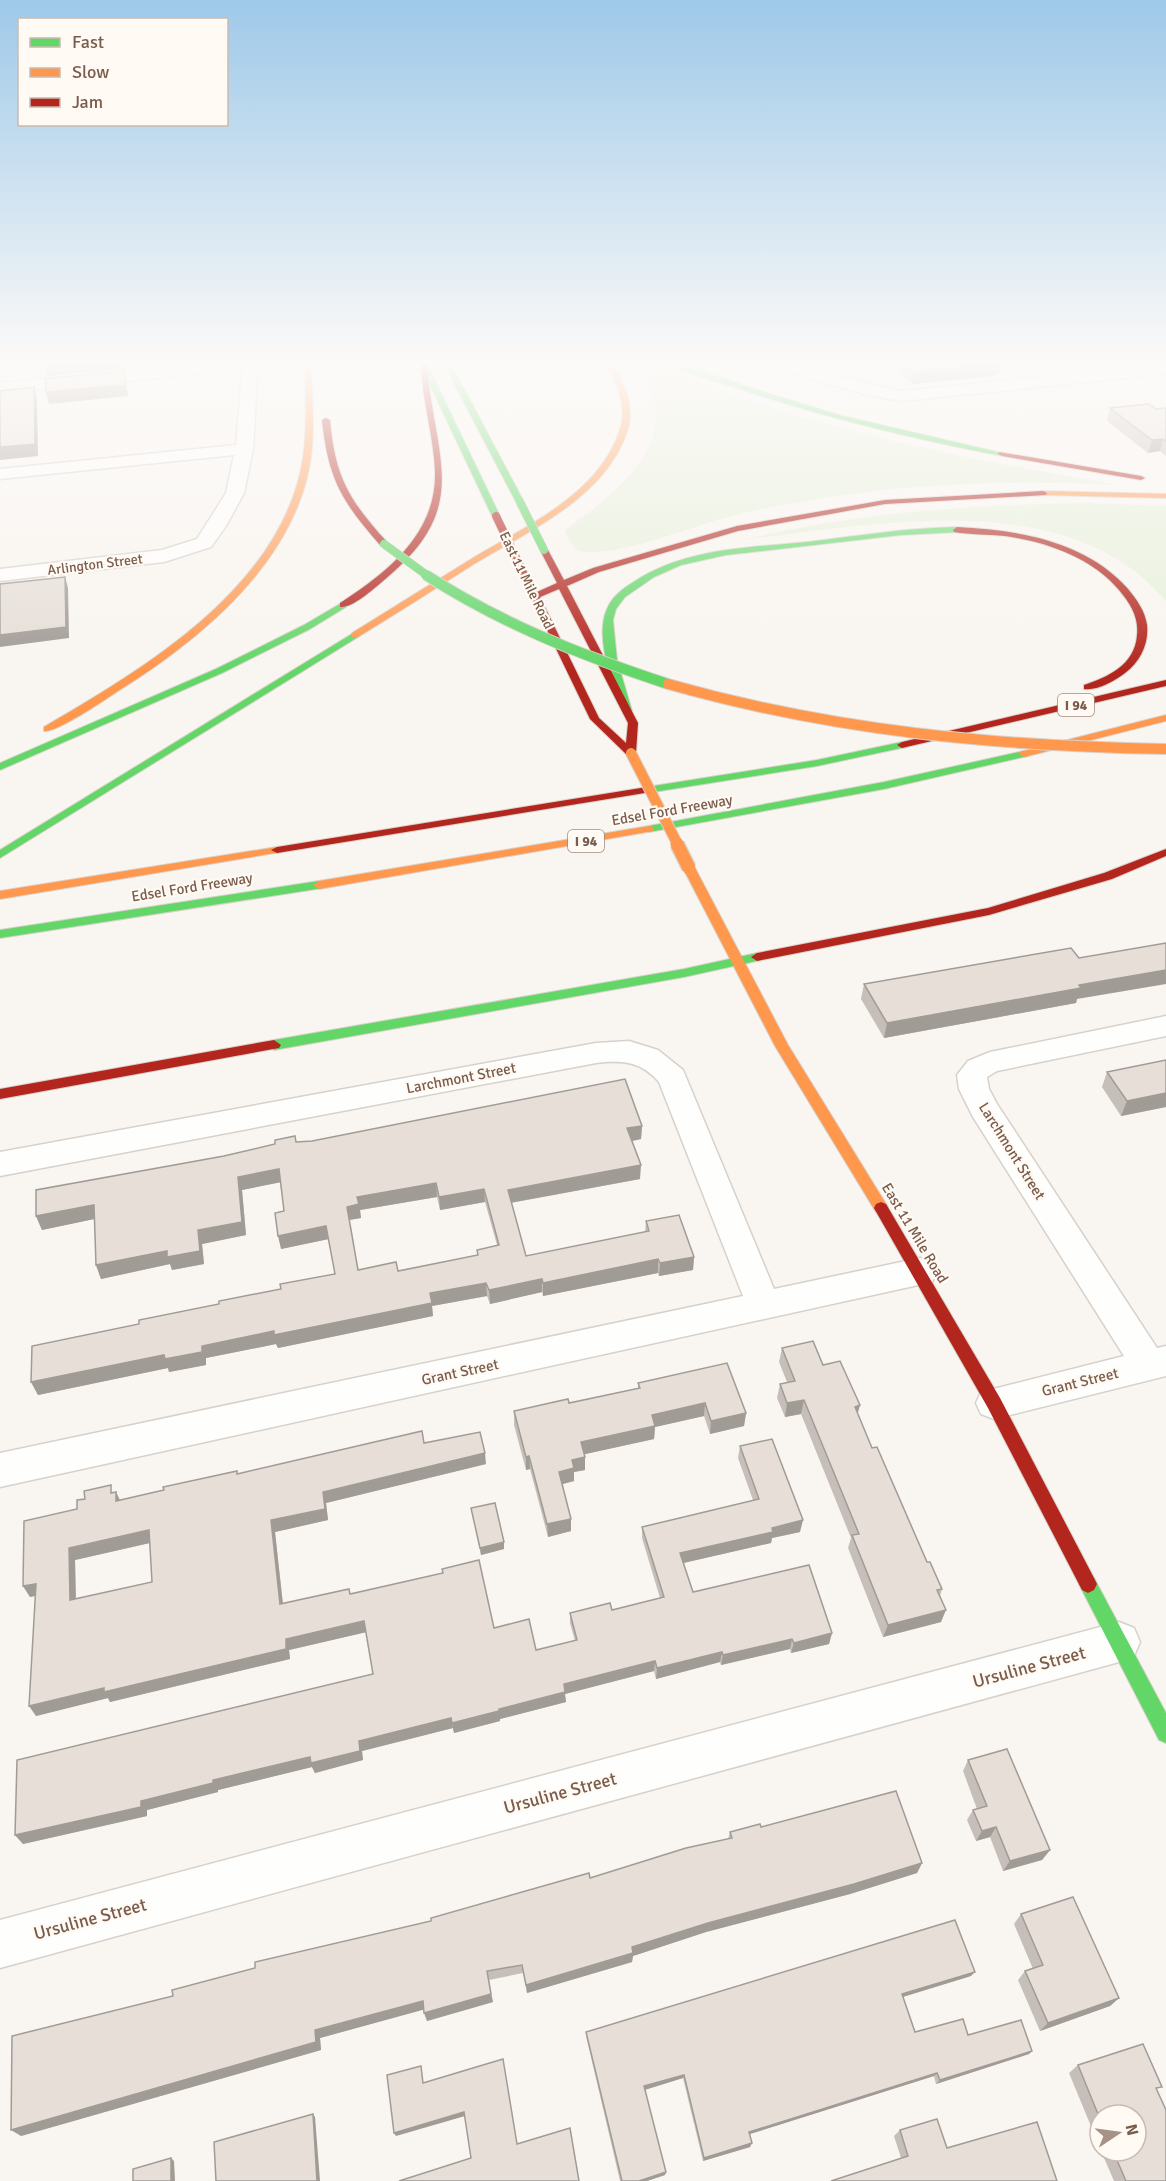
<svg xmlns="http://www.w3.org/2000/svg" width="1166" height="2181" font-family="Signika,sans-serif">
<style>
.green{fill:#e7f0db}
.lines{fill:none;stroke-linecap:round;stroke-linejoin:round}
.street-casing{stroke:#d7d1cb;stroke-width:3}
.fast-casing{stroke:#d9d2cb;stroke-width:2}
.slow-casing{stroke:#d9d2cb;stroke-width:2}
.jam-casing{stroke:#d9d2cb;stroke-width:2}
.street{fill:#fefefd;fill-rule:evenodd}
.fast{fill:#63d668;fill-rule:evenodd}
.slow{fill:#ff974d;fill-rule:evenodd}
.jam{fill:#b3261e;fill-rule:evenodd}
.fast-bridge-far1-casing{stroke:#d9d2cb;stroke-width:9;stroke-linecap:butt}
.fast-bridge-casing{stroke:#d9d2cb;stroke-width:12;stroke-linecap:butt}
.slow-bridge-far1-casing{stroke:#d9d2cb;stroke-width:12;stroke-linecap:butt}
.slow-bridge-casing{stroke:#d9d2cb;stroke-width:16;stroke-linecap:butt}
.jam-bridge-casing{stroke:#d9d2cb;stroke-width:9;stroke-linecap:butt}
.fast-bridge-far1{stroke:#63d668;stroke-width:8}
.fast-bridge{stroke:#63d668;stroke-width:10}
.slow-bridge-far1{stroke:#ff974d;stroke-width:10}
.slow-bridge{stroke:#ff974d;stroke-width:13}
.jam-bridge{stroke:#b3261e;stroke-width:8}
.wall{fill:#c6bfb9;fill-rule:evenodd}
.shaded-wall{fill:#a19b96}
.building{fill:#e6ded7;stroke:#a19b96;stroke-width:1.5;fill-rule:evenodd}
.labels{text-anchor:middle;stroke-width:4.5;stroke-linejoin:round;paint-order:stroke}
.far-street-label{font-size:14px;fill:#7a5c4d;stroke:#fffaf3}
.shield{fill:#fffaf3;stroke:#a28b7f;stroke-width:1.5}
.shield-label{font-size:14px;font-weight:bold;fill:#7a5c4d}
.street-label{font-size:15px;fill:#7a5c4d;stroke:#fffaf3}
.near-street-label{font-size:18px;fill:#7a5c4d;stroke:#fffaf3}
</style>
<rect width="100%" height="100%" fill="#f9f5f0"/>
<g class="green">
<path d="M634 364H650C798 427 959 457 1117 485 1016 480 912 483 812 500 784 504 755 510 728 517 687 528 617 558 578 551L569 540 565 530C608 499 678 448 650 387 646 379 639 371 634 364Z"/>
<path d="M1088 503 1166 506V601C1068 484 874 525 742 540 858 512 970 505 1088 503Z"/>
</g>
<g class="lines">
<defs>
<g id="street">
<path d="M208 364 258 365 253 449 244 493 226 526 211 547 164 562 0 581V569L162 550 197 539 226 493 234 455 0 479V469L236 445 242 370 0 393V383Z"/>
<path d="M771 364C816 364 858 385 902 391L1166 364V374L902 401 863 394 774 367Z"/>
<path d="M1166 1016V1036L997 1071 987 1077 989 1089 997 1104 1157 1348 1166 1346V1376L994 1419 981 1414 976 1403 981 1392 1124 1356 973 1117 959 1089 957 1075 968 1061 990 1052Z"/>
<path d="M629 1041 658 1050 683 1070 774 1289 920 1258 932 1262 937 1272 932 1282 0 1487V1453L743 1296 659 1082C641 1061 622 1060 596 1063L0 1176V1152L596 1043Z"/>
<path d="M1119 1622 1134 1628 1140 1642 1134 1656 1119 1662 0 1968V1920Z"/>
</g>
<g id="fast">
<path d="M420 364H427L500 516 499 518 492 516Z"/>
<path d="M444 364H451L524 502 523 504 516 502Z"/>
<path d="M672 364H682L758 390 839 415 1006 454 1002 456C914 439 826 418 740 389 718 382 691 376 672 364Z"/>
<path d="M957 527 961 530 960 532 901 535 726 555 681 565 654 577 625 597 616 609 613 620 617 660 632 711 627 714 622 711C613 684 594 637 607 609 611 598 622 589 632 583 684 548 747 548 807 542 857 536 906 528 957 527Z"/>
<path d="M343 602 346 603V607L310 629 222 673 0 770V763L216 669 304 625Z"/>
<path d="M355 632 360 635 358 637 0 858V850Z"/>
<path d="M902 742 907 745 906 747 817 766 647 793 642 790 647 787 817 760Z"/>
<path d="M1024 751 1028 752V756L884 789 649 832 643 829 649 826 884 782Z"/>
<path d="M319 881 323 882 325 885 323 888 0 938V930Z"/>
<path d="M757 953 763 957 761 960 684 977 274 1050 267 1045 274 1040 684 969Z"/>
<path d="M1088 1575 1094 1578 1166 1713V1743L1159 1740 1082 1590 1079 1584 1082 1578Z"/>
</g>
<g id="slow">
<path d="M305 364H311C312 399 316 434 309 469 289 568 197 642 115 693 103 701 56 733 44 731V727C144 669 275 591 301 469 308 435 305 399 305 364Z"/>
<path d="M607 364H614C624 384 635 406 628 429 607 497 530 530 474 564 435 589 397 613 358 637H352V633C391 609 429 585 468 561 523 527 599 496 620 429 627 407 617 384 607 364Z"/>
<path d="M1040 491 1166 494V498L1043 495 1039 493Z"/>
<path d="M1166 715V721L1024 757 1019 754 1020 752Z"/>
<path d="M649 826 653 827V831L319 889 313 885 319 881Z"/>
<path d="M277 847 283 850 281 852 0 899V891Z"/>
<path d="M689 864 695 868 788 1045 886 1204 888 1208 886 1212H876L775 1046 683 868Z"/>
</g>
<g id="jam">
<path d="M424 365 427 367C436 463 472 508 383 581 372 590 353 608 340 607V603C387 573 437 533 435 472 434 441 425 411 422 380L421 367Z"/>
<path d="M326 418 330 420C335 477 349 500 387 542V546H381C342 502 328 479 322 420Z"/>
<path d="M999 452 1141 476 1145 478 1141 480 1002 456 998 454Z"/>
<path d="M1043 491 1047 493 1046 495 885 504 738 531 599 572 567 586 638 723 636 753 631 756 627 755 590 719 516 566 523 564 537 592 557 583 540 550 544 547 548 550 564 580 593 568 737 526 885 500ZM559 589 628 723 626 743 599 718 540 597Z"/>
<path d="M957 527C1018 530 1086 541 1128 589 1137 600 1145 611 1147 625 1149 644 1140 662 1125 673 1115 681 1097 691 1084 689V685C1108 677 1135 665 1137 635 1139 617 1130 603 1119 590 1091 557 1046 542 1005 536 988 534 970 535 954 532L953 530Z"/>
<path d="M1166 680V686L902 748 897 745 902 742Z"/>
<path d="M647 787 652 790 651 792 277 853 271 850 277 847Z"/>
<path d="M1166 849V856L1112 879 989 915 757 961 751 957 757 953 988 908 1104 873Z"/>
<path d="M274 1040 281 1045 279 1048 0 1099V1089Z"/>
<path d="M881 1202 886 1204 1000 1398 1094 1578 1097 1584 1094 1590 1088 1593 1082 1590 988 1408 874 1208 876 1204Z"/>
</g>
</defs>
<use href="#street" class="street-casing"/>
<use href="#fast" class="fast-casing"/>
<use href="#slow" class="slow-casing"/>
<use href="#jam" class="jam-casing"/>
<use href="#street" class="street"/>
<use href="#fast" class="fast"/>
<use href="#slow" class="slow"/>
<use href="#jam" class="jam"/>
<defs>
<g id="fast-bridge-far1">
<path d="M520 502 544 550"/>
<path d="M384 544 428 576"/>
</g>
<path id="fast-bridge" d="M426 575C502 624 583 656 668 684"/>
<g id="slow-bridge-far1">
<path d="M668 684C834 731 994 746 1166 749"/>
<path d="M631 753 678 845"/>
</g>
<path id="slow-bridge" d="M677 844 689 868"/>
<path id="jam-bridge" d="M496 516 520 566"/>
</defs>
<use href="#fast-bridge-far1" class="fast-bridge-far1-casing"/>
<use href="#fast-bridge" class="fast-bridge-casing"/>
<use href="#slow-bridge-far1" class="slow-bridge-far1-casing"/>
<use href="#slow-bridge" class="slow-bridge-casing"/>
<use href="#jam-bridge" class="jam-bridge-casing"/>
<use href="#fast-bridge-far1" class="fast-bridge-far1"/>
<use href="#fast-bridge" class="fast-bridge"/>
<use href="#slow-bridge-far1" class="slow-bridge-far1"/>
<use href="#slow-bridge" class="slow-bridge"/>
<use href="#jam-bridge" class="jam-bridge"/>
</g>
<g class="wall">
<path d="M891 364H1001L999 374 991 376 912 384Z"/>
<path d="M1110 408 1156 409 1166 408V456L1160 451 1148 453 1107 421Z"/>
<path d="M864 984 1077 999 1076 1003 884 1038 861 999Z"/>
<path d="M1166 1060V1107L1121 1116 1102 1087 1107 1072Z"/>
<path d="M642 1126 641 1139 632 1141 640 1179 511 1203 526 1256 645 1232 646 1221 694 1257 693 1270 659 1276 658 1273 543 1296 542 1292 490 1304 487 1296 432 1306 433 1316 278 1348 276 1344 206 1358V1365L169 1372 168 1368 38 1395 31 1382 139 1324 281 1289 335 1274 328 1239 281 1249 284 1211 280 1182 242 1190 246 1235 202 1244 204 1264 172 1270 170 1264 101 1279 96 1265 94 1219 42 1230 36 1216 224 1156 275 1144 295 1136 296 1142ZM437 1197 440 1210 485 1202 497 1245 477 1250V1255L398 1271 358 1270 349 1220 361 1218 360 1210Z"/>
<path d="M782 1348 823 1365 860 1405 857 1414 872 1448 927 1562 942 1589 940 1596 941 1622 883 1637 848 1548 851 1538 801 1414 785 1417 777 1398 780 1384 787 1382 779 1362Z"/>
<path d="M638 1383 746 1413 744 1426 710 1434 704 1416 655 1427 654 1439 585 1454V1470L574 1472V1481L562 1484 571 1531 548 1537 530 1469 526 1470 514 1425V1411L569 1403 638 1388Z"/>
<path d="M424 1443 486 1464 326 1503 328 1520 275 1532 283 1604 349 1589 350 1594 494 1628 536 1650 575 1641 570 1623V1613L612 1610 660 1598 642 1538V1527L753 1500 738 1458 740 1446 800 1532 772 1538 771 1543 683 1563 693 1592 832 1633 829 1644 791 1653 790 1649 721 1665 720 1662 656 1679 654 1671 565 1694 566 1702 500 1719V1721L454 1733 453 1728 362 1751 363 1760 315 1773 312 1767 218 1790V1792L147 1810V1816L23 1844 15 1835 373 1674 366 1632 289 1650 290 1659 110 1702 108 1698 36 1716 35 1596 30 1597 23 1586 77 1509 116 1492 120 1500 238 1474ZM150 1543 152 1582 76 1599 75 1560Z"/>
<path d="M471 1508 504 1542V1549L481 1555Z"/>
<path d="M968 1760 1050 1850 1042 1860 1003 1871 990 1837 976 1841 967 1820 973 1810 977 1809 963 1771Z"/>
<path d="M761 1827 922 1863 917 1873 850 1894 706 1932 633 1956 632 1962 527 1993 523 1973 489 1980 493 2002 427 2021 424 2009 320 2038 321 2050 21 2136 173 1996 431 1921 590 1878 728 1839 730 1832Z"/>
<path d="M1021 1914 1119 1998 1110 2006 1040 2031 1018 1980 1025 1971 1033 1969 1014 1924Z"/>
<path d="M971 1976 903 1997 915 2032 968 2035 1032 2051 1029 2054 936 2084 934 2076 749 2134 752 2143 750 2147 703 2161 683 2078 645 2090 666 2172 665 2175 647 2181H620L586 2036V2032Z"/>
<path d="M1078 2065 1157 2090 1166 2181H1114L1101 2151H1136L1100 2115V2148L1069 2073Z"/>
<path d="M900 2130 947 2148 901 2158 894 2136Z"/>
</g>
<g class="shaded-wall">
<path d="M50 364H124V369L47 376 45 365Z"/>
<path d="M991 364H1001L999 374 991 376 912 384 914 372Z"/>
<path d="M124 371 128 396 49 404 46 392Z"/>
<path d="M34 387 37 399 38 456 0 460V447Z"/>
<path d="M1163 439 1160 451 1148 453 1152 440Z"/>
<path d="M65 577 68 588 69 638 0 647V635Z"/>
<path d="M1166 970V984L1077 999 1076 1003 884 1038 887 1023 1079 985Z"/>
<path d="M1166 1093V1107L1121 1116 1127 1101Z"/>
<path d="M642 1126 641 1139 627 1142V1128Z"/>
<path d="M641 1165 640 1179 509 1203 508 1190Z"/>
<path d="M279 1169 282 1182 242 1190 246 1235 202 1244 204 1264 172 1270 170 1264 101 1279 96 1265 198 1230 238 1177Z"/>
<path d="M436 1183 437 1197 360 1210 361 1218 349 1220 347 1207 357 1197Z"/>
<path d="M484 1189 485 1202 440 1210 439 1197Z"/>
<path d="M94 1205 99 1218 42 1230 36 1216Z"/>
<path d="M326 1226 329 1239 281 1249 278 1236Z"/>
<path d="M694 1257 693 1270 659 1276 660 1263Z"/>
<path d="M658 1259V1273L543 1296V1283Z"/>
<path d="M542 1279V1292L490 1304 489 1290Z"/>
<path d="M486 1283 487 1296 432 1306 433 1316 278 1348 276 1344 206 1358V1365L169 1372 168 1368 38 1395 31 1382 202 1346 430 1293Z"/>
<path d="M804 1400 801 1414 785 1417 787 1403Z"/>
<path d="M705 1403 704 1416 655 1427 654 1439 581 1455V1442L652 1415Z"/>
<path d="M860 1405 856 1419 855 1407Z"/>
<path d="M746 1413 744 1426 710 1434 711 1421Z"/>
<path d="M485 1453 486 1464 326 1503 328 1520 275 1532 284 1615 280 1604 271 1520 323 1492Z"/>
<path d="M529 1456 530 1469 526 1470V1457Z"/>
<path d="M585 1457V1470L574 1472V1481L559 1485V1472L572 1460Z"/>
<path d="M116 1492 121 1503 116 1501Z"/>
<path d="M571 1519V1531L548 1537 547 1524Z"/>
<path d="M803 1520 800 1532 772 1538 771 1543 679 1564 680 1553 772 1528Z"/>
<path d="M149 1530 154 1542 75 1560 76 1611 70 1600 69 1548Z"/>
<path d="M504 1542V1549L481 1555 480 1548Z"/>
<path d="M36 1584 43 1594 30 1597 23 1586Z"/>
<path d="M946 1610 941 1622 883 1637 888 1625Z"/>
<path d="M364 1621 367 1632 289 1650 290 1659 110 1702 108 1698 36 1716 29 1706 286 1639Z"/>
<path d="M832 1633 829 1644 791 1653 794 1643Z"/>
<path d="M792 1639 790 1649 721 1665 723 1655Z"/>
<path d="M722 1652 720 1662 656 1679 657 1668Z"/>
<path d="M655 1661 654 1671 565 1694 566 1702 500 1719V1721L454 1733 452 1723 499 1709 564 1684Z"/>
<path d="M451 1718 453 1728 362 1751 363 1760 315 1773 312 1767 218 1790V1792L147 1810V1816L23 1844 15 1835 213 1780 359 1741Z"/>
<path d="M996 1827 990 1837 976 1841 982 1831Z"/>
<path d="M1050 1850 1042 1860 1003 1871 1010 1861Z"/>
<path d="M922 1863 917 1873 850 1894 706 1932 633 1956 632 1962 527 1993 526 1985 632 1947 708 1923Z"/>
<path d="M975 1972 971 1976 899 1998 902 1994Z"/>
<path d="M491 1994 493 2002 427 2021 424 2013Z"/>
<path d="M1119 1998 1110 2006 1040 2031 1048 2023Z"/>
<path d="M423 2001 426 2009 320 2038 321 2050 21 2136 11 2130 315 2030Z"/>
<path d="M1032 2051 1029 2054 936 2084 940 2080Z"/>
<path d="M937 2073 934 2076 747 2135 749 2132Z"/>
<path d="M684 2075 683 2078 644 2090V2086Z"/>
<path d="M464 2112 465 2116 396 2136 394 2133Z"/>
<path d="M313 2114 315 2117 320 2181H317Z"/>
<path d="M752 2143 750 2147 703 2161 704 2158Z"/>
<path d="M171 2158 174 2161 175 2181H171Z"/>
<path d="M666 2172 665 2175 647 2181H639Z"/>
</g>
<g class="building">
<path d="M905 364H991L914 372Z"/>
<path d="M124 371 126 385 46 392 45 379Z"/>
<path d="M34 387 35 444 0 447V391Z"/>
<path d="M1149 404 1156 409 1166 408V441L1163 439 1152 440 1110 408Z"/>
<path d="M65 577 66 627 0 635V584Z"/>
<path d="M1166 943V970L1079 985 1081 988 887 1023 864 984 1071 948 1079 958Z"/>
<path d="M1166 1060V1093L1127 1101 1107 1072Z"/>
<path d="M625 1079 642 1126 627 1128 641 1165 508 1190 526 1256 649 1231 646 1221 679 1215 694 1257 660 1263 658 1259 543 1283 542 1279 489 1290 486 1283 430 1293 432 1303 274 1335V1331L202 1346V1352L165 1359 164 1355 31 1382 32 1346 139 1324V1320L219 1304V1301L281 1289 280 1284 335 1274 326 1226 278 1236 275 1213 284 1211 279 1169 238 1177 242 1222 198 1230 200 1251 167 1257V1251L96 1265 94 1205 36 1216V1190L224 1156 275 1144V1140L295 1136 296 1142 312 1141ZM436 1183 439 1197 484 1189 499 1245 477 1250 478 1255 398 1271 396 1262 358 1270 347 1207 359 1204 357 1197Z"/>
<path d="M813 1341 823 1365 840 1361 860 1405 855 1407 872 1448 877 1447 927 1562H930L942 1589 937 1590 946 1610 888 1625 852 1535 859 1534 804 1400 787 1403 780 1384 795 1381 782 1348Z"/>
<path d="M727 1363 746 1413 711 1421 705 1403 652 1415 655 1426 581 1442 585 1457 572 1460 574 1468 559 1472 571 1519 547 1524 529 1456 526 1457 514 1411 568 1399 569 1403 640 1388 638 1383Z"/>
<path d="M422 1431 424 1443 480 1432 485 1453 323 1492 325 1509 271 1520 280 1604 349 1589 350 1594 443 1573 442 1569 479 1560 494 1628 529 1619 536 1650 577 1640 570 1613 610 1603 612 1610 664 1597 642 1527 759 1499 740 1446 772 1439 803 1520 772 1528 773 1532 680 1553 693 1592 809 1565 832 1633 794 1643 792 1639 723 1655 722 1652 657 1668 655 1661 564 1684 565 1692 499 1709V1711L452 1723 451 1718 359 1741 360 1751 311 1763 310 1757 213 1780V1783L141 1801V1807L15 1835 17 1760 373 1674 364 1621 286 1639V1649L104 1692V1688L29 1706 36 1584 23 1586 24 1521 77 1509V1500L85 1499 84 1491 111 1485V1493L116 1492V1501L164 1490 163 1487 237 1471V1474ZM149 1530 152 1582 70 1600 69 1548Z"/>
<path d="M495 1503 504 1542 480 1548 471 1508Z"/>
<path d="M1007 1749 1050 1850 1010 1861 996 1827 982 1831 973 1810 987 1806 968 1760Z"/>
<path d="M896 1791 922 1863 854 1884 708 1923 632 1947 633 1953 526 1985 522 1965 487 1971 491 1994 424 2013 423 2001 315 2030 316 2042 11 2130 12 2036 173 1996 172 1990 255 1968V1962L431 1921V1918L589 1873 590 1878 686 1848 732 1838 730 1832 760 1824 761 1827Z"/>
<path d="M1073 1897 1119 1998 1048 2023 1025 1971 1043 1965 1021 1914Z"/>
<path d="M955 1920 975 1972 902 1994 915 2032 963 2019 968 2035 1021 2020 1032 2051 940 2080 937 2073 749 2132 752 2143 704 2158 684 2075 644 2086 666 2172 639 2181H622L586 2032Z"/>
<path d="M1143 2044 1162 2087 1156 2088 1166 2110V2181H1126L1113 2151H1136V2115H1100V2119L1078 2065Z"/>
<path d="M503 2059 517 2144 570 2128 579 2181H399L471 2158 464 2112 394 2133 387 2075 421 2066 423 2083Z"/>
<path d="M313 2114 317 2181H216L214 2142Z"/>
<path d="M937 2119 947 2148 1037 2122 1057 2181H831L908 2156 900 2130Z"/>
<path d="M171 2158V2181H133V2169Z"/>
</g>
<linearGradient id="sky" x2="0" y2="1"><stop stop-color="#9ec9e9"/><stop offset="0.54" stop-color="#fcfaf8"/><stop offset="1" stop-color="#fcfaf8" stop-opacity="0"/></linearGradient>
<rect width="1166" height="670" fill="url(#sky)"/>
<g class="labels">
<g class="far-street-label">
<text transform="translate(95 564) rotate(-7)" y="5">Arlington Street</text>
<text transform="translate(527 580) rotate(64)" y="5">East 11 Mile Road</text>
</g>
<g class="shield">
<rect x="1058" y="694" width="36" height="22" rx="4.5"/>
<rect x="568" y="830" width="36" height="22" rx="4.5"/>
</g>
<g class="shield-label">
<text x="1076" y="710">I 94</text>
<text x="586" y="846">I 94</text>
</g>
<g class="street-label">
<text transform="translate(672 810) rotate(-10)" y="5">Edsel Ford Freeway</text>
<text transform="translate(192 887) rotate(-9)" y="5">Edsel Ford Freeway</text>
<text transform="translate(461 1078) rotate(-11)" y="5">Larchmont Street</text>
<text transform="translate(1012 1151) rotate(58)" y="5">Larchmont Street</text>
<text transform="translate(915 1233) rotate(59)" y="5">East 11 Mile Road</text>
<text transform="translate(460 1372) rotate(-12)" y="5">Grant Street</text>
<text transform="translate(1080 1382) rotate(-14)" y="5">Grant Street</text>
</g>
<g class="near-street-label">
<text transform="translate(1029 1667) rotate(-15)" y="6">Ursuline Street</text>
<text transform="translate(560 1793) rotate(-15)" y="6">Ursuline Street</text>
<text transform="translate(90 1919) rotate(-15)" y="6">Ursuline Street</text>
</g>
</g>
<rect x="18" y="18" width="210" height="108" fill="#fffaf3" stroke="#cabbb1" stroke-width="1.5"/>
<rect x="30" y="38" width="30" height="9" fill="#63d668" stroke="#cabbb1" stroke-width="1.5"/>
<text x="72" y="48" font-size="18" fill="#7a5c4d">Fast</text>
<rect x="30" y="68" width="30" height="9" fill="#ff974d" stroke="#cabbb1" stroke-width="1.5"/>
<text x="72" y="78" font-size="18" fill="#7a5c4d">Slow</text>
<rect x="30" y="98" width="30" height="9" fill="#b3261e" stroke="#cabbb1" stroke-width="1.5"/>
<text x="72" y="108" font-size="18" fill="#7a5c4d">Jam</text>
<g transform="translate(1118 2133) rotate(77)"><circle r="28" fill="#fffaf3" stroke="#cabbb1" stroke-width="1.5"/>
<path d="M0-4.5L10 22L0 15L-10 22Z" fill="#a69286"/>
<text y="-9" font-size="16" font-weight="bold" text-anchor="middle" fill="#7a5c4d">N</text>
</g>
</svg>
